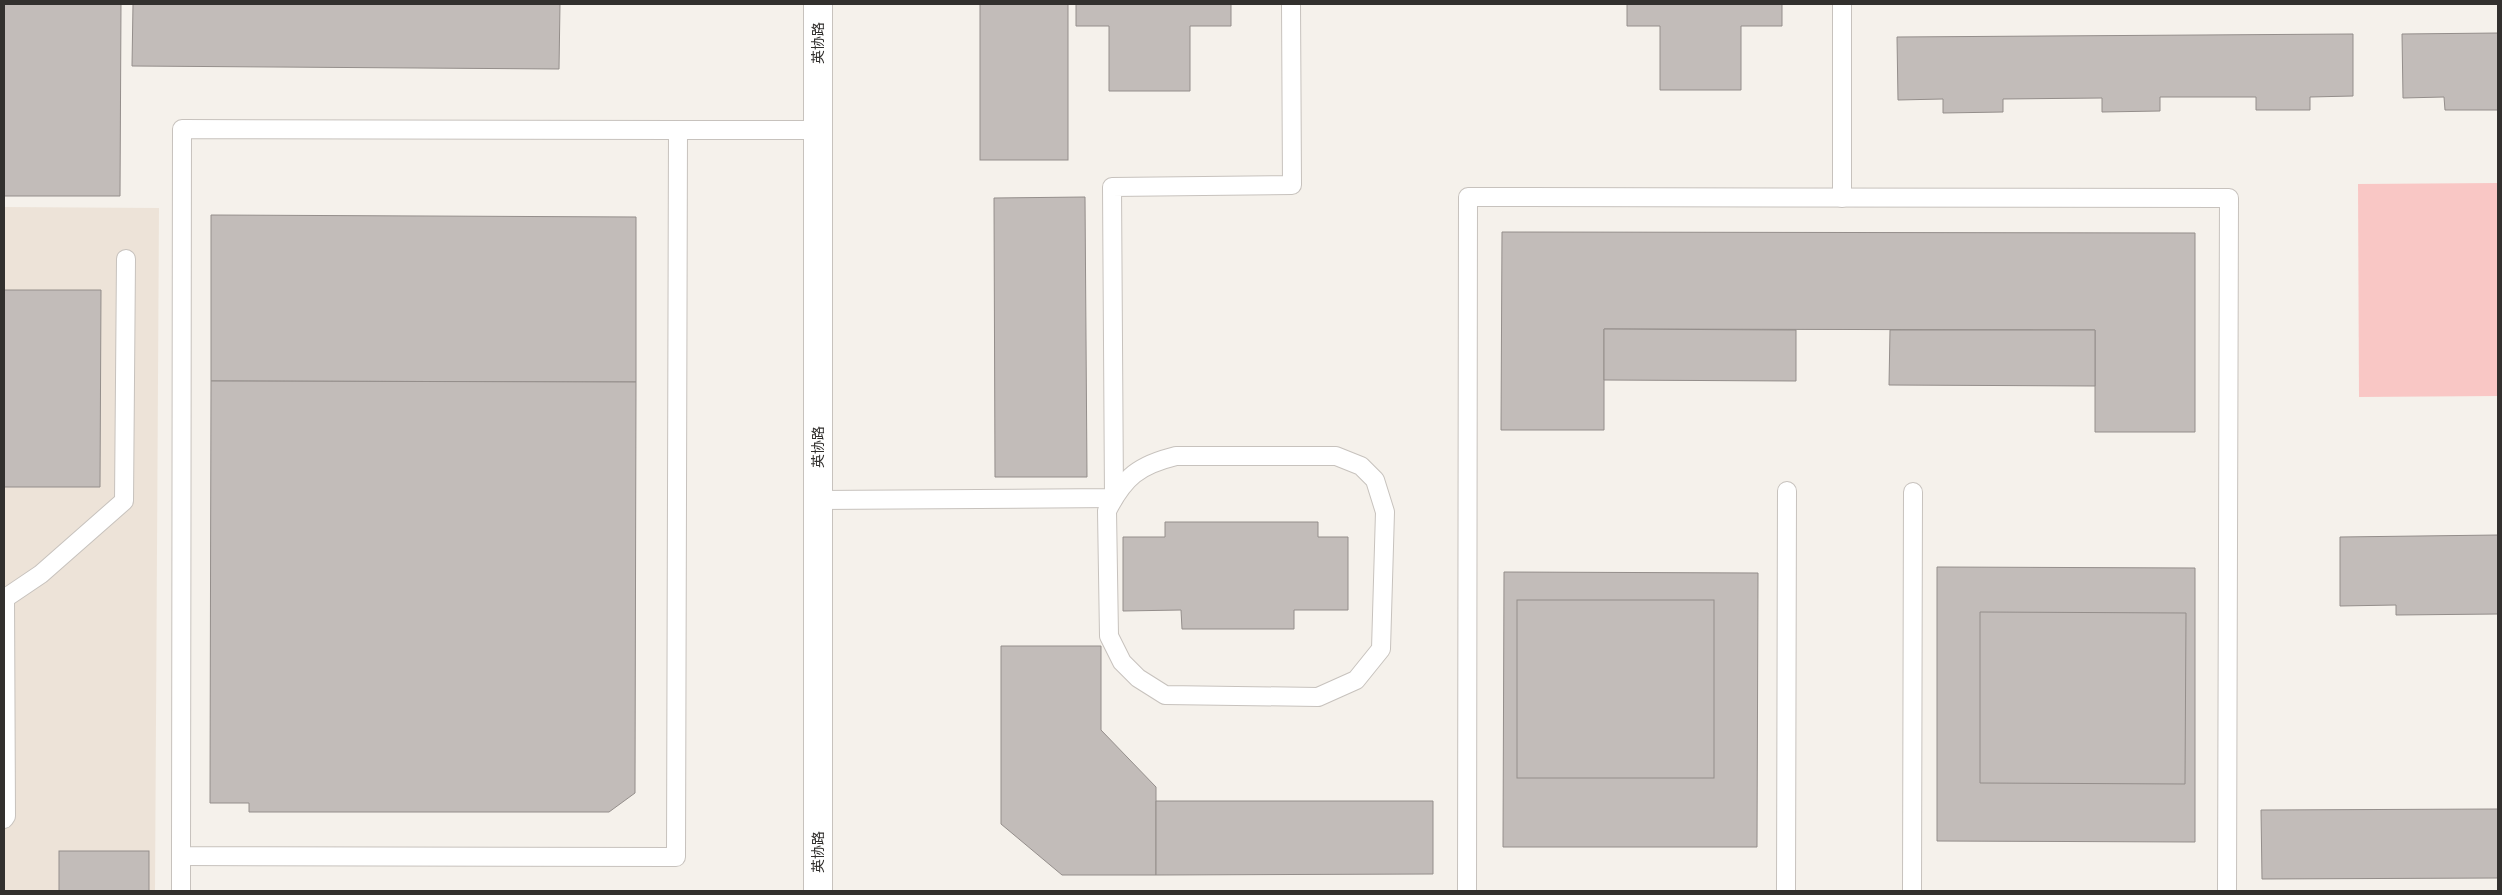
<svg xmlns="http://www.w3.org/2000/svg" width="2502" height="895" font-family="Jost,'Noto Sans SC',sans-serif">
<style>
.built{fill:#ede3d8}
.green{fill:#f9c7c5}
.building{fill:#c2bcb9;stroke:#948e8b}
.lines{fill:none;stroke-linecap:round;stroke-linejoin:round}
.service-casing{stroke:#c7c2bd;stroke-width:20}
.tertiary-casing{stroke:#c7c2bd;stroke-width:30}
.service{stroke:#fff;stroke-width:18}
.tertiary{stroke:#fff;stroke-width:28}
.labels{text-anchor:middle;stroke-width:4;stroke-linejoin:round;paint-order:stroke}
.street-label{font-size:14px;fill:#32302e;stroke:#fff}
</style>
<rect width="100%" height="100%" fill="#f5f1eb"/>
<path class="built" d="M4 207 159 208 155 891H4Z"/>
<path class="green" d="M2498 183V396L2359 397 2358 184Z"/>
<g class="building">
<path d="M4 4H121L120 196H4Z"/>
<path d="M133 4H560L559 69 132 66Z"/>
<rect x="980" y="4" width="88" height="156"/>
<path d="M1076 4H1231V26H1190V91H1109V26H1076Z"/>
<path d="M1627 4H1782V26H1741V90H1660V26H1627Z"/>
<path d="M2498 33V110H2445L2444 97 2403 98 2402 34Z"/>
<path d="M2353 34V96L2310 97V110H2256V97H2160V111L2102 112V98L2003 99V112L1943 113V99L1898 100 1897 37Z"/>
<path d="M1085 197 1087 477H995L994 198Z"/>
<path d="M211 215 636 217V382L211 381Z"/>
<path d="M1502 232 2195 233V432H2095V330L1604 329V430H1501Z"/>
<path d="M4 290H101L100 487H4Z"/>
<path d="M1604 329 1796 330V381L1604 380Z"/>
<path d="M1890 330H2095V386L1889 385Z"/>
<path d="M211 381 636 382 635 793 609 812H249V803H210Z"/>
<path d="M1165 522H1318V537H1348V610H1294V629H1182L1181 610 1123 611V537H1165Z"/>
<path d="M2498 535V614L2396 615V605L2340 606V537Z"/>
<path d="M1937 567 2195 568V842L1937 841Z"/>
<path d="M1504 572 1758 573 1757 847H1503Z"/>
<rect x="1517" y="600" width="197" height="178"/>
<path d="M1980 612 2186 613 2185 784 1980 783Z"/>
<path d="M1001 646H1101V730L1156 787V875H1062L1001 824Z"/>
<path d="M1156 801H1433V874L1156 875Z"/>
<path d="M2498 809V878L2262 879 2261 810Z"/>
<rect x="59" y="851" width="90" height="40"/>
</g>
<g class="lines">
<defs>
<g id="service">
<path d="M182 129 678 130 676 857 181 856Z"/>
<path d="M678 130H818"/>
<path d="M1842 198V4"/>
<path d="M1176 456H1336L1361 466 1375 480 1385 512 1381 649 1356 680 1318 697 1165 695 1138 678 1122 662 1109 636 1107 511C1124 477 1139 465 1176 456Z"/>
<path d="M818 500 1114 498 1112 187 1292 185 1291 4"/>
<path d="M4 599 41 574 124 501 126 259"/>
<path d="M4 819 6 816 5 598"/>
<path d="M181 856V891"/>
<path d="M1467 891 1468 197 2229 198 2227 891"/>
<path d="M1786 891 1787 491"/>
<path d="M1912 891 1913 492"/>
</g>
<path id="tertiary" d="M818 4V891"/>
</defs>
<use href="#service" class="service-casing"/>
<use href="#tertiary" class="tertiary-casing"/>
<use href="#service" class="service"/>
<use href="#tertiary" class="tertiary"/>
</g>
<g class="labels">
<g class="street-label">
<text transform="translate(818 43) rotate(-90)" y="5">英协路</text>
<text transform="translate(818 447) rotate(-90)" y="5">英协路</text>
<text transform="translate(818 852) rotate(-90)" y="5">英协路</text>
</g>
</g>
<rect width="2502" height="895" fill="none" stroke="#32302e" stroke-width="10"/>
</svg>
